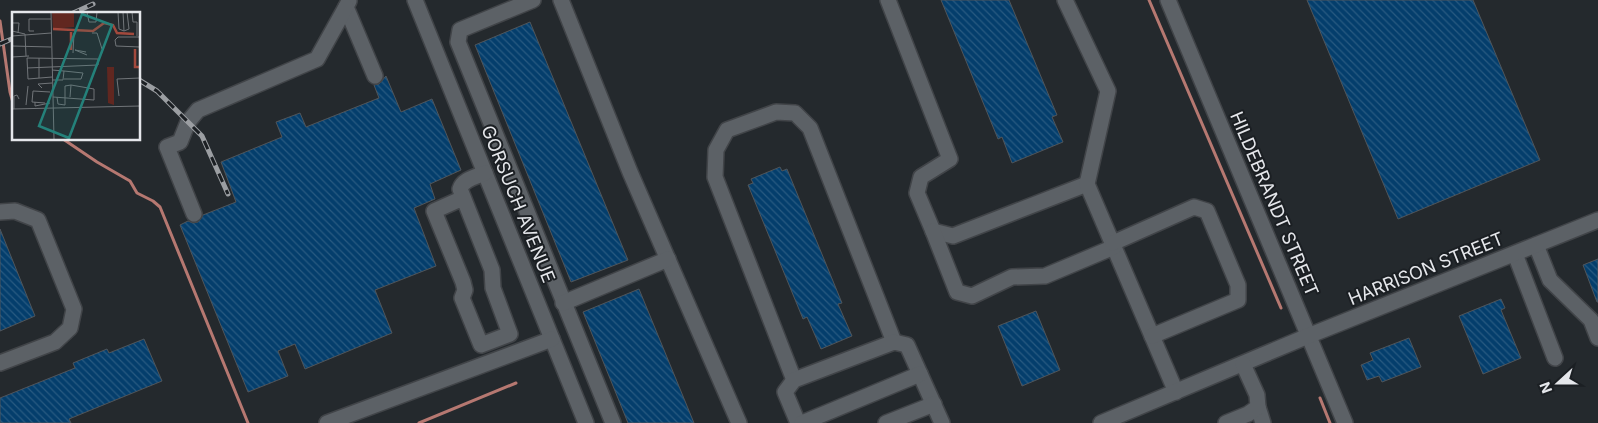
<svg xmlns="http://www.w3.org/2000/svg" width="1598" height="423" font-family="Inter,sans-serif">
<style>
.lines{fill:none;stroke-linecap:round;stroke-linejoin:round}
.stream{stroke:#b67871;stroke-width:3}
.building{fill:url(#building-back-hatch);stroke:#50555a}
.minor-casing{stroke:#414448;stroke-width:18}
.minor{stroke:#5c6166;stroke-width:15}
.rail-casing{stroke:#9b9ea2;stroke-width:5}
.rail{stroke:#1b1f23;stroke-width:3;stroke-dasharray:9;stroke-linecap:butt}
.labels{text-anchor:middle;stroke-width:4;stroke-linejoin:round;paint-order:stroke}
.street-label{font-size:18px;fill:#e5e7eb;stroke:#1b1f23}
.inset-river{fill:none;stroke:#a2493d;stroke-width:2.5}
.inset-road{fill:none;stroke:#717579;stroke-width:1}
.view{fill:#24817a;fill-opacity:0.15;stroke:#24817a;stroke-width:2.5}
.inset-edge{fill:none;stroke:#e5e7eb;stroke-width:2.5}
</style>
<defs>
<pattern id="building-back-hatch" width="6" height="6" patternUnits="userSpaceOnUse" patternTransform="scale(1.25)"><rect width="6" height="6" fill="#043e6c"/><path d="M-1 5l2 2M0 0l6 6M5-1l2 2" fill="none" stroke="#285a81"/></pattern>
</defs>
<rect width="100%" height="100%" fill="#24292d"/>
<g class="lines">
<g class="stream">
<path d="M1149 0 1281 308"/>
<path d="M0 21 10 92 14 106"/>
<path d="M63 139 97 162 130 181 137 193 153 201 160 207 248 423"/>
<path d="M1320 398 1330 423"/>
<path d="M419 423 516 383"/>
</g>
</g>
<g class="building">
<path d="M941 0H1009L1057 115 1052 117 1063 142 1012 163 1002 137 998 139Z"/>
<path d="M1307 0H1473L1540 160 1398 219Z"/>
<path d="M530 22 628 260 571 282 475 45Z"/>
<path d="M386 76 401 112 432 99 461 170 430 184 435 199 414 208 436 266 375 290 392 333 305 369 295 344 278 351 288 376 248 392 180 225 188 221 193 223 198 222 203 215 236 202 221 162 282 137 276 122 300 113 306 127 379 98 374 85 379 84Z"/>
<path d="M780 167 782 171 787 169 842 303 838 304 852 336 821 349 807 317 803 319 748 185 753 183 751 179Z"/>
<path d="M0 229 35 316 0 331Z"/>
<path d="M1598 259V302H1597L1583 265Z"/>
<path d="M639 289 694 423H628L583 312Z"/>
<path d="M1501 299 1505 308 1501 310 1521 358 1483 374 1459 316Z"/>
<path d="M1036 311 1060 370 1022 386 998 326Z"/>
<path d="M1409 338 1421 367 1382 382 1379 376 1367 380 1361 365 1373 360 1370 353Z"/>
<path d="M144 339 162 381 69 419 71 423H0V398L75 368 73 363 107 349 109 353Z"/>
</g>
<g class="lines">
<defs>
<g id="minor">
<path d="M415 0 586 423"/>
<path d="M533 0 460 30 458 42 613 423"/>
<path d="M561 0 630 172 739 423"/>
<path d="M888 0 950 159 921 177 917 193 933 231 953 236 1087 184"/>
<path d="M1065 0 1108 91 1087 184 1176 392"/>
<path d="M1168 0 1345 423"/>
<path d="M349 1 346 7 375 76"/>
<path d="M463 198 434 211 463 282 465 290 462 298 481 345 510 334 493 288 492 270 460 189C463 179 476 177 485 173"/>
<path d="M0 212 15 211 38 220 74 309 70 328 55 342 0 363"/>
<path d="M194 214 167 147 180 142 188 122 198 110 317 59 346 7"/>
<path d="M933 231 957 292 972 296 1012 277 1045 276 1114 247"/>
<path d="M1113 243 1194 207 1207 211 1238 285V300L1152 336"/>
<path d="M1536 245 1550 280 1591 320 1598 338"/>
<path d="M1515 254 1555 358"/>
<path d="M563 303 668 259"/>
<path d="M794 380 715 177 716 150 727 130 776 112 795 113 810 128 894 342"/>
<path d="M1258 407 1263 423"/>
<path d="M327 423 552 339"/>
<path d="M798 423 785 392 794 380 894 342 907 345 942 423"/>
<path d="M802 423 920 374"/>
<path d="M886 423 934 404"/>
<path d="M1101 423 1308 336 1598 220"/>
<path d="M1226 423 1248 414 1258 407 1257 395 1243 364"/>
</g>
</defs>
<use href="#minor" class="minor-casing"/>
<use href="#minor" class="minor"/>
<defs>
<g id="rail">
<path d="M71 14 93 4"/>
<path d="M0 44 14 38"/>
<path d="M139 80 157 91 202 136 228 194"/>
</g>
</defs>
<use href="#rail" class="rail-casing"/>
<use href="#rail" class="rail"/>
</g>
<g class="labels">
<g class="street-label">
<text transform="translate(518 204) rotate(68)" y="6">GORSUCH AVENUE</text>
<text transform="translate(1274 204) rotate(67)" y="6">HILDEBRANDT STREET</text>
<text transform="translate(1426 269) rotate(-22)" y="6">HARRISON STREET</text>
</g>
</g>
<g transform="translate(12 12)">
<rect width="128" height="128" fill="#24292d"/>
<path d="M40 0H62V15L41 17Z" fill="#612720"/>
<path d="M95 55H102V93L96 91Z" fill="#612720"/>
<path class="inset-river" d="M41 17 81 19 92 11 101 13 105 21 122 22M59 20V38M123 37V55H128"/>
<path class="inset-road" d="M39 0 42 127M75 0 77 10H84L85 0M106 0 107 17 112 19M111 0 112 19M120 0 121 10H125V24M0 11H7L6 21M0 19 13 22 14 44M22 19H17V7H39M112 19 117 17 115 0M80 21H85L90 37M0 24 39 21M128 25H106L103 28 104 34 128 35M0 34 39 35M74 40 63 38 75 43M61 41 62 21M0 45 17 44M15 46 86 47V53L15 56M15 46 16 67 40 65M27 46V66M40 58 52 59 51 68H40M52 67H69L71 61 52 59M30 76 26 72 40 71M107 84 105 67 128 66M41 85 82 88V77L59 73 58 85M45 85 46 92 53 93V85M53 85V74L59 73M23 90V94L38 91M33 91 20 90 21 79 38 80M14 93 16 74M0 97 128 94M2 97V84L5 83 7 87"/>
<path class="view" d="M70 2 100 13 57 126 27 114Z"/>
<rect width="128" height="128" class="inset-edge"/>
</g>
<g transform="translate(1558 383) rotate(249)" stroke="#1b1f23" stroke-width="4" paint-order="stroke">
<path d="M0-4L9 19L0 12L-9 19Z" fill="#e5e7eb"/>
<text y="-8" font-size="14" font-weight="bold" text-anchor="middle" fill="#e5e7eb">N</text>
</g>
</svg>
